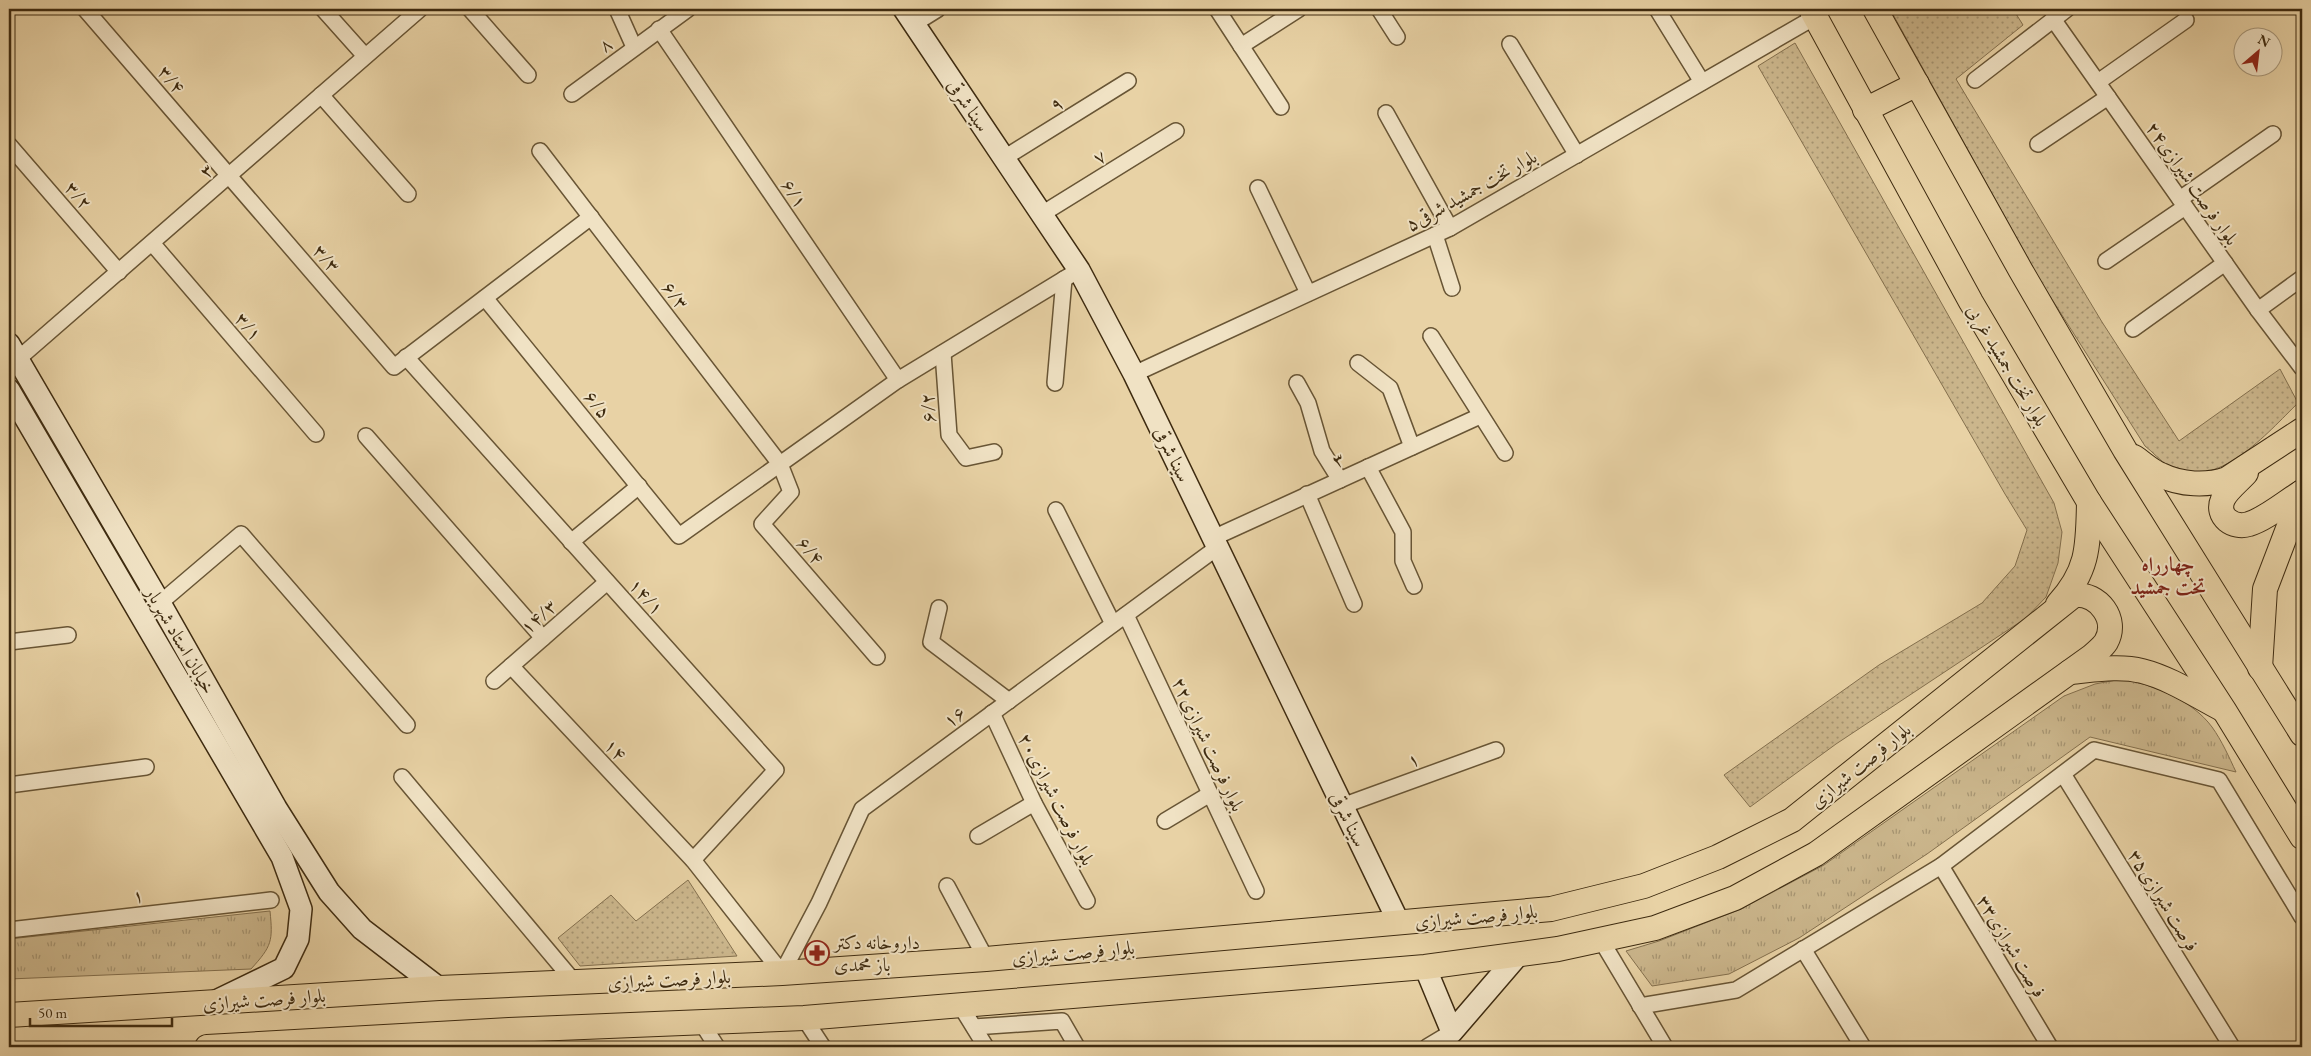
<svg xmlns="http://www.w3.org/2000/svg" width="2311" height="1056" font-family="'EB Garamond',Amiri,serif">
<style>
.grass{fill:url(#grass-dots);stroke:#84704e}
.park{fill:url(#park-tufts);stroke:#84704e}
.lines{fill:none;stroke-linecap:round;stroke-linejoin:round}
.street-casing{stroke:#685535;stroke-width:18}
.secondary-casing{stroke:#3e2b10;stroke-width:24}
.primary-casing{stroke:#3e2b10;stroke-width:26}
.street{stroke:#f0e2c4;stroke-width:15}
.secondary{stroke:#f0e2c4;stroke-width:21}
.primary{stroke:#e8d2a5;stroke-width:24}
.labels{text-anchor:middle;stroke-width:4;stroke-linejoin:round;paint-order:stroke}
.street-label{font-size:19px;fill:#3e2b10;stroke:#f0e2c4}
.poi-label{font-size:19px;fill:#3e2b10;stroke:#f0e2c4;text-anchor:start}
.neighbourhood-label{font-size:20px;font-weight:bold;fill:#7a1f14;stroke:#f0e2c4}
</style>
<defs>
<pattern id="grass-dots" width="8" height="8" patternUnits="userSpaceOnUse" patternTransform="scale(1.25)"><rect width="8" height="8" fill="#cbb68c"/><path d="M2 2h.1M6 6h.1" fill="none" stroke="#a69471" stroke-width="1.8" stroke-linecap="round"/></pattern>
<pattern id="park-tufts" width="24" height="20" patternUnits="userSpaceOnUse" patternTransform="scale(1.25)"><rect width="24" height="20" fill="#cbb68c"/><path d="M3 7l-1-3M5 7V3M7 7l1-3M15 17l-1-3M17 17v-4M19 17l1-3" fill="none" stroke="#a69471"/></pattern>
</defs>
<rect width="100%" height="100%" fill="#e8d2a5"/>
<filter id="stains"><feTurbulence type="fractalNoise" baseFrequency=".004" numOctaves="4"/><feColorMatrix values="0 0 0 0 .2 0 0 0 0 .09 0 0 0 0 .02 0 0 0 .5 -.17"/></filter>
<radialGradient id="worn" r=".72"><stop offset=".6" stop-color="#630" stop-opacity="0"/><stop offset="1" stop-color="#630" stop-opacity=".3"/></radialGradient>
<g class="grass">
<path d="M1890 9H2013L2023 25 1956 79 2102 322 2179 441 2280 369 2298 403C2268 432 2216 494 2169 466 2160 461 2153 452 2145 446L2041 282Z"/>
<path d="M1795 43 2054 503 2062 532 2058 563 2046 597 2026 618 1836 744 1750 807 1724 775 1879 665 1982 603 2015 566 2027 530 2005 494 1758 66Z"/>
<path d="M688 880 737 956 580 966 558 938 611 895 636 921Z"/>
</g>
<g class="park">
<path d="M2122 679C2154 685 2192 700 2212 727 2222 741 2229 757 2236 772L2090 737 1927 854 1799 938 1729 974 1652 986 1626 951 1659 941 1741 909 1824 865 2064 696 2095 684Z"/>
<path d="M270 911C273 941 272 946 251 969L9 979V939Z"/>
</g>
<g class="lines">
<defs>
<g id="street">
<path d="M85 9 394 367 591 217"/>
<path d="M323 9 365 56"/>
<path d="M470 9 528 75"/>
<path d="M617 9 634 47"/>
<path d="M1217 9 1281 107"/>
<path d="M1379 9 1397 37"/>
<path d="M1657 9 1702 82"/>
<path d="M2053 19 2258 310 2302 368"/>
<path d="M914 24 938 9"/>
<path d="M659 29 898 380"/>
<path d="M1510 44 1577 155"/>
<path d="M1241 46 1299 9"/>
<path d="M1975 80 2067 9"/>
<path d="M2098 82 2186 20"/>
<path d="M572 94 688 9"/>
<path d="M321 95 408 194"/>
<path d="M1386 113 1450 228"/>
<path d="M2038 144 2108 97"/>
<path d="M9 145 119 272"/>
<path d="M540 151 780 464 791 492 762 524 877 657"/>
<path d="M1004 158 1128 81"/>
<path d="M1258 188 1308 293"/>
<path d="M2180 199 2273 134"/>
<path d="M1042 214 1176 131"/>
<path d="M1435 235 1452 288"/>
<path d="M152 243 316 434"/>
<path d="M2106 261 2185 207"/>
<path d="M485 298 679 536 898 380 1079 270"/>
<path d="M2258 310 2302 278"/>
<path d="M2133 329 2225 263"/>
<path d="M1431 336 1505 453"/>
<path d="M943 353 949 435 966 458 994 452"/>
<path d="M406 357 776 770 693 860"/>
<path d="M18 359 420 9"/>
<path d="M1358 363 1390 388 1412 447"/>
<path d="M1134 374 1450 228 1815 17"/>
<path d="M1055 383 1064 279"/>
<path d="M1297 383 1308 403 1322 451 1340 480"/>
<path d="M366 436 543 638"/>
<path d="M1368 467 1403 532V561L1414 586"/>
<path d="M1307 494 1354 604"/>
<path d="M1056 510 1113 624"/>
<path d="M1213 538 1480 416"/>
<path d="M571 542 639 486"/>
<path d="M160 603 241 534 407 725"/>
<path d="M939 608 931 642 1009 701"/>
<path d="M1126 615 1256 891"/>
<path d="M9 642 68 635"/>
<path d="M511 666 693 860 782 973 819 903 862 809 1218 547"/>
<path d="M494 681 607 582"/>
<path d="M992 713 1034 803 1087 901"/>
<path d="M2063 774 2232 1047"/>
<path d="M402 777 576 984"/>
<path d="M9 785 146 767"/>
<path d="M1342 806 1496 750"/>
<path d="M1165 821 1210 794"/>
<path d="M978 836 1034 803"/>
<path d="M1941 866 2050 1047"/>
<path d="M947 886 986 959"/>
<path d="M9 930 271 900"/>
<path d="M1601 940 1665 1047"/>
<path d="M1803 949 1863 1047"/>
<path d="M960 1005 986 1047"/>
<path d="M1640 1006 1736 990 1941 866 2094 750 2219 780 2302 917"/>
<path d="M804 1018 823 1047"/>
<path d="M701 1022 717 1047"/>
<path d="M974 1027 1062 1021 1077 1047"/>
<path d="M1427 1047 1452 1032"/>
</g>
<g id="secondary">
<path d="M904 9 1079 270 1134 374 1399 923"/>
<path d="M9 344 160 603 276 808 329 892 362 929 439 988"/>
<path d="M9 390 282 857 301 909 298 939 284 968 216 1001"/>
<path d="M1425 967 1452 1032 1519 954"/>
</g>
<g id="primary">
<path d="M1811 9 1971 302 2089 502 2224 710 2302 837"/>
<path d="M1875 9 2021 271 2125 450 2302 734"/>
<path d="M1865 110 1917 84"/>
<path d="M2134 457C2143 463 2151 471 2161 475 2181 485 2207 486 2227 479L2302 430"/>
<path d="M2246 473C2239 481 2227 490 2223 499 2215 517 2234 529 2249 524 2266 519 2287 501 2302 492"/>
<path d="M2058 604C2089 570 2088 546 2089 502"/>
<path d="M2260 668 2265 589 2302 492"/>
<path d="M2070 672C2093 670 2119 665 2142 671 2170 678 2197 696 2222 709"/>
<path d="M9 1015 439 988 782 973 986 959 1551 909 1644 886 1718 857 1792 820 2074 595C2098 593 2119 619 2106 642 2103 647 2096 652 2092 656L1816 854 1735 898 1655 928 1558 949 1425 967 804 1018 509 1030 207 1047"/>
</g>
</defs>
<use href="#street" class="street-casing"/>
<use href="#secondary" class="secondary-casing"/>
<use href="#primary" class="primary-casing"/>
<use href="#street" class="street"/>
<use href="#secondary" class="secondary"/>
<use href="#primary" class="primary"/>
</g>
<defs>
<symbol id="pharmacy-ring" viewBox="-11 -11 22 22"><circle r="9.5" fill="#f0e2c4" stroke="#8f2418" stroke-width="1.5"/><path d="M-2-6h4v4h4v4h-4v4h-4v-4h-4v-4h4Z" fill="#8f2418"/></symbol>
</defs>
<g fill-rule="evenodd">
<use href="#pharmacy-ring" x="803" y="939" width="28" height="28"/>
</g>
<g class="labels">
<g class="street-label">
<text transform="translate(605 44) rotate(-37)" y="7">۸</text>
<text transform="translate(172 79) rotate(49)" y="7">۳/۴</text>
<text transform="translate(1056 103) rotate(-32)" y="7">۹</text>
<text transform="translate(969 105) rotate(56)" y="7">سینا شرقی</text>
<text transform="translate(1099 156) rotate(-32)" y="7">۷</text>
<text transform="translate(206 170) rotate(-41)" y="7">۳</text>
<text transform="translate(2193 183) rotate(55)" y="7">بلوار فرصت شیرازی۲۴</text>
<text transform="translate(1471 190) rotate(-29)" y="7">بلوار تخت جمشید شرقی۵</text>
<text transform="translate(795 193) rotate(56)" y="7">۶/۱</text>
<text transform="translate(79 195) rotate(49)" y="7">۳/۲</text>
<text transform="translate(327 258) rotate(49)" y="7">۳/۳</text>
<text transform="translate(676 295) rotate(52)" y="7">۶/۳</text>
<text transform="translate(249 326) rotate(49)" y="7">۳/۱</text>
<text transform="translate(2008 365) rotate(59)" y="7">بلوار تخت جمشید غربی</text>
<text transform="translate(598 404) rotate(51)" y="7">۶/۵</text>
<text transform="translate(927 408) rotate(-94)" y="7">۶/۲</text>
<text transform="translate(1173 454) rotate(64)" y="7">سینا شرقی</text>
<text transform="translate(1338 459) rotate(-25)" y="7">۳</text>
<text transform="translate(811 550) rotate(49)" y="7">۶/۴</text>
<text transform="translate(647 596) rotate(48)" y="7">۱۴/۱</text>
<text transform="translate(538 616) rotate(-41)" y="7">۱۴/۳</text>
<text transform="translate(181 640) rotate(60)" y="7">خیابان استاد شهریار</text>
<text transform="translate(954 716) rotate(-36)" y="7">۱۶</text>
<text transform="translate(1209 744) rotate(65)" y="7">بلوار فرصت شیرازی۲۲</text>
<text transform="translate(616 749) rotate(47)" y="7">۱۴</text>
<text transform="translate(1413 759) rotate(-20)" y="7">۱</text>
<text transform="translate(1860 765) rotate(-39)" y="7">بلوار فرصت شیرازی</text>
<text transform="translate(1057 799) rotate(63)" y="7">بلوار فرصت شیرازی۲۰</text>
<text transform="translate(1349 819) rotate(64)" y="7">سینا شرقی</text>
<text transform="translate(138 895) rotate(-6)" y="7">۱</text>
<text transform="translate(2164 900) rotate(58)" y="7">فرصت شیرازی۳۵</text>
<text transform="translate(1476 916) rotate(-5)" y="7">بلوار فرصت شیرازی</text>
<text transform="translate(2012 946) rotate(59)" y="7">فرصت شیرازی۳۳</text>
<text transform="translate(1073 952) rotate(-5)" y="7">بلوار فرصت شیرازی</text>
<text transform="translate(669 979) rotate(-3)" y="7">بلوار فرصت شیرازی</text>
<text transform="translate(264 999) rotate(-4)" y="7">بلوار فرصت شیرازی</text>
</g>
<g class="poi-label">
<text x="834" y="949">داروخانه دکتر<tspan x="834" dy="22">باز محمدی</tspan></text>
</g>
<g class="neighbourhood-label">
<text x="2168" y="571">چهارراه<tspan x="2168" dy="23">تخت جمشید</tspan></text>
</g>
</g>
<rect width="2311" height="1056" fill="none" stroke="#e8d2a5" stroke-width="30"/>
<rect x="10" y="10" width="2291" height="1036" fill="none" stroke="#3e2b10" stroke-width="2.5"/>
<rect x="15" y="15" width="2281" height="1026" fill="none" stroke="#3e2b10"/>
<g transform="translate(2258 52) rotate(28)"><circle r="24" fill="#f0e2c4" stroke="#a9997c"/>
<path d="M0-4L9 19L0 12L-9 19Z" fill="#8f2418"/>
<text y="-8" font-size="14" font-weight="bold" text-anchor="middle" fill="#3e2b10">N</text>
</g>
<path d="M30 1018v8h142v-8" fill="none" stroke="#3e2b10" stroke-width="2.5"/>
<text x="38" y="1018" font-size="15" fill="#3e2b10" stroke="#f0e2c4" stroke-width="4" paint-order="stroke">50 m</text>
<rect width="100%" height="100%" filter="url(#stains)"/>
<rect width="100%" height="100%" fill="url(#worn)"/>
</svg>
